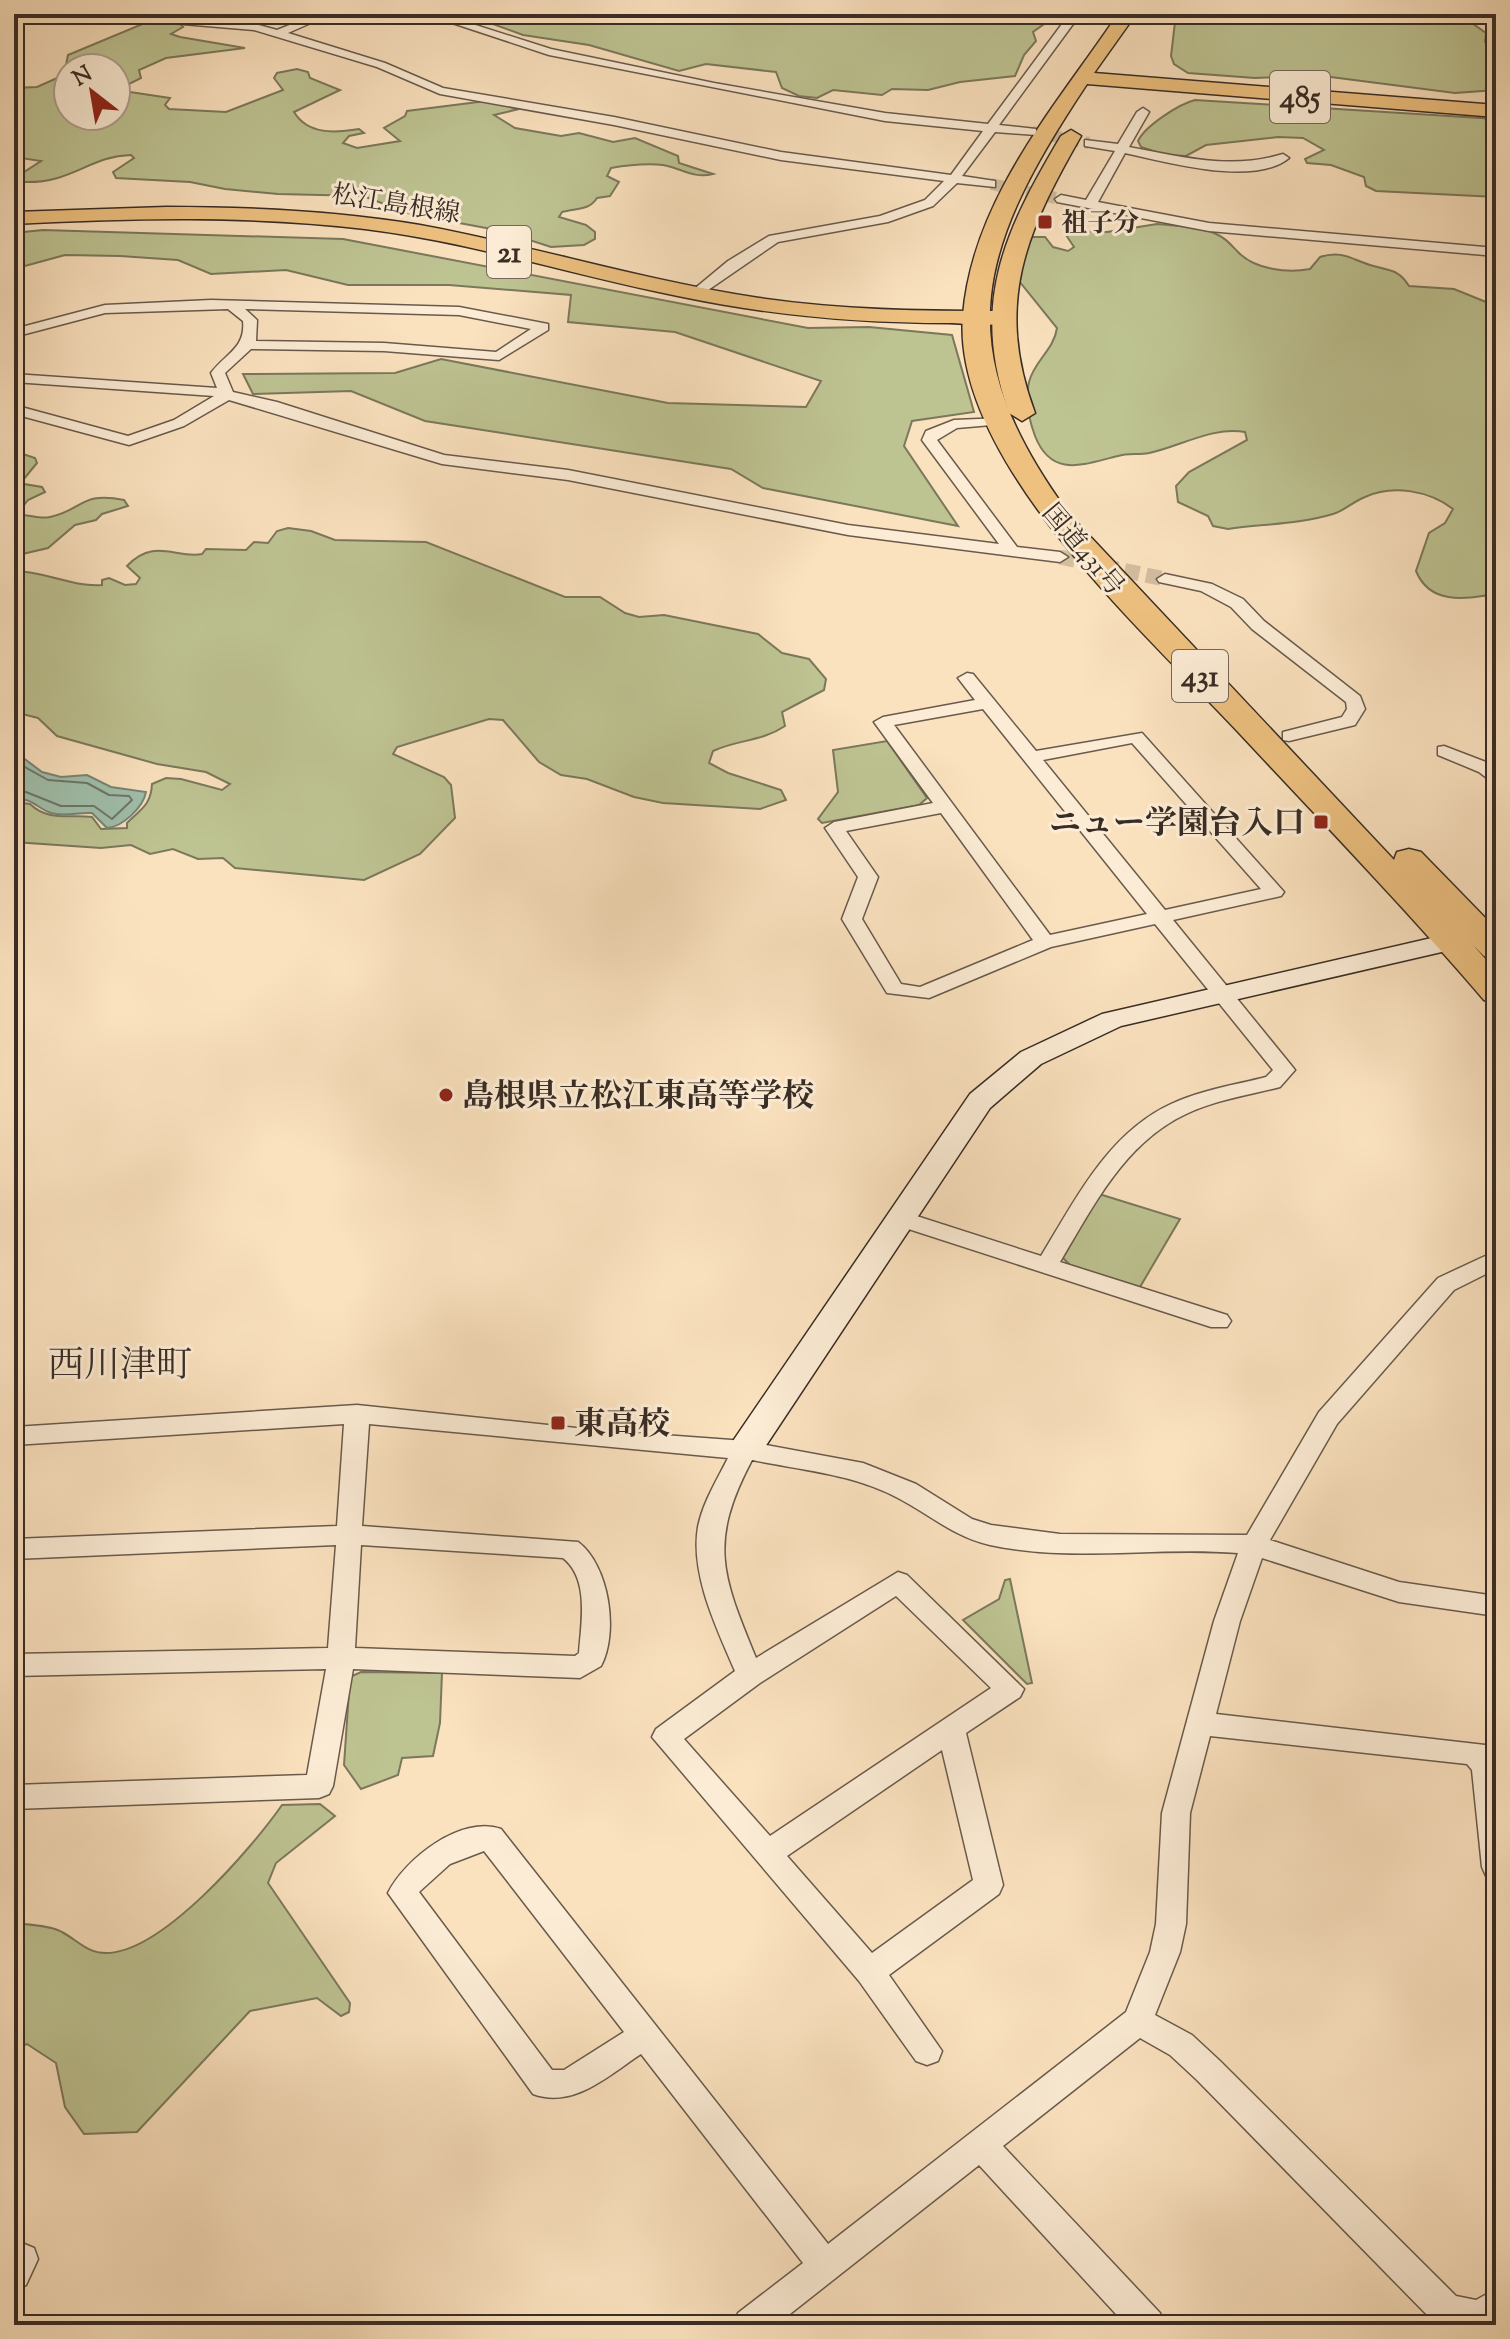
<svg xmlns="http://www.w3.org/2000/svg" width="1510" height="2339" font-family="'Sorts Mill Goudy','Noto Serif JP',serif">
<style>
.green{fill:#bec392;stroke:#7b785c;stroke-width:2;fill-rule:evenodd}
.water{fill:#a0bfab;stroke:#768475;stroke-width:2}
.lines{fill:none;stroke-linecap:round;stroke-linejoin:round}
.shore{stroke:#6c7668;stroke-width:2}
.street-tunnel-far1{stroke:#d4bea0;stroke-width:12;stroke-dasharray:12 6;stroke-linecap:butt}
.street-tunnel{stroke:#d4bea0;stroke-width:15;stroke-dasharray:15 7;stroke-linecap:butt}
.street-casing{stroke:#695a4c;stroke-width:3}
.secondary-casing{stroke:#382c25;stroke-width:3}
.primary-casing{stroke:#382c25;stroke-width:3}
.highway-casing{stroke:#382c25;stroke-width:3}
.street{fill:#fcecd5;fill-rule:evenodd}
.secondary{fill:#fcecd5;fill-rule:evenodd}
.primary{fill:#eec180;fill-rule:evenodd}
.highway{fill:#eec180;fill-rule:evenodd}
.poi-dot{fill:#8f2418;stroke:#fcecd5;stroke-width:3}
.labels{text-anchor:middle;stroke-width:6;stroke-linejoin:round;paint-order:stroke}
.far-street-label{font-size:26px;fill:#382c25;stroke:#fcecd5}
.far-poi-label{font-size:26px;font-weight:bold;fill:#382c25;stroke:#fcecd5;text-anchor:start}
.shield{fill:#fcecd5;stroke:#73665a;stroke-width:2}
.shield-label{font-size:30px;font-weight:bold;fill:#382c25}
.poi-label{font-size:32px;font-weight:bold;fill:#382c25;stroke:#fcecd5;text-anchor:start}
.quarter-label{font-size:36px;fill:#382c25;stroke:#fcecd5}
</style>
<rect width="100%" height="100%" fill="#fbe2bf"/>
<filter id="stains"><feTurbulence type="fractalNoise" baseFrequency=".0025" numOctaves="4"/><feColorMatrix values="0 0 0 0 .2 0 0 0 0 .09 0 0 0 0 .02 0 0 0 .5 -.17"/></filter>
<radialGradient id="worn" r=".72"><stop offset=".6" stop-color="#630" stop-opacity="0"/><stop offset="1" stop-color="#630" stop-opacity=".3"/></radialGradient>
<g class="green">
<path d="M486 14H1036L1047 22 1033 32 1036 41 1024 55 1015 76 960 82 928 90 892 89 882 95 833 90 817 98 799 96 782 88 776 72 706 64 679 71 589 45 523 35 479 19Z"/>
<path d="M1176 14H1459L1486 33 1485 42 1496 49V90L1455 93 1315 75 1255 78 1188 73 1174 64 1171 56Z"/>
<path d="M152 20 180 23 183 27 171 34 180 37 245 48 166 58 139 70 141 78 123 87V91L170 98 165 105 169 109 226 112 283 90 274 78 277 73 297 69 308 72 310 78 340 90 294 112C308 135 335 133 359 129L364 133 349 136 343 143 357 148 400 141 384 128 405 116 407 111 486 101 519 109 494 115 515 128 561 136 579 133 613 142 635 138 678 156 679 163 713 174C693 179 681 168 663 165 645 163 628 165 611 168L607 176 619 182 610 196 597 198C589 211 575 208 562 212L559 217 586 225 595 232V239L584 245 551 247 502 231 411 214 363 196 278 194 225 189 190 182 116 178 113 172 134 158 131 155C89 156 72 184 23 182L18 176 41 161 14 157V88L37 87 64 75 68 55ZM68 68H116V116H68Z"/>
<path d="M1195 100 1496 119V197L1376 191 1366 186 1364 177 1331 165 1307 163 1305 159 1324 150 1303 138 1278 137 1206 145 1186 156 1166 155 1141 147 1138 141C1145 126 1179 104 1195 100Z"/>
<path d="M1157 224C1175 226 1198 226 1214 233 1226 238 1230 244 1238 252 1255 270 1288 273 1310 269L1320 257C1342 250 1351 259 1370 265 1388 271 1398 268 1409 286L1454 289 1496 306V594C1464 599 1430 605 1416 571L1429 533 1445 523 1453 509C1430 491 1393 484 1365 497 1354 501 1344 511 1333 514 1300 524 1262 524 1228 529L1213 526 1208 516 1178 502 1176 486 1189 472 1247 440 1245 432C1213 426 1179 447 1149 453 1138 455 1128 453 1118 456 1084 464 1052 479 1035 436 1029 420 1025 399 1029 382 1034 361 1054 350 1057 328L1015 276 1025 237H1045L1053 247 1068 251 1074 247 1066 235 1070 231 1107 232Z"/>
<path d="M43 230 343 239 808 328 869 327 952 335 974 412 912 421 904 446 958 526 763 488 731 469 425 421 351 391 253 394 243 374 395 373 441 359 668 403 806 407 821 381 675 332 568 322 571 295 449 285H348L286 270 211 274 178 260 120 256 65 255 14 269V233Z"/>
<path d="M14 451 35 458 37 463 23 480 24 484 42 487 45 492 28 500 20 510 24 515C32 516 43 519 50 517 83 510 81 491 124 500L128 506 102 514 96 520 75 525 48 548 14 556Z"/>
<path d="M288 528 311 531 335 540 426 542 565 597H600L625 613 639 617 664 615 758 634 782 653 809 659 826 679 824 690 782 712 785 726C761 742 739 739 713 751L709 763 728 773 781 790 786 800 760 809 663 803 634 797 587 779 561 775 539 762 503 720 489 719 397 747 393 754 444 777 451 785 455 818 420 854 364 880 235 868 223 858 198 859 173 849 150 854 131 845 101 848 14 842V802L30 804C49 822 69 814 92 817L101 829 127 828V823C141 809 151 805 152 784L166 778 181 779 222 790 230 784 206 772 157 764 57 736 38 718 14 712V571C45 571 70 587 102 585V580L109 578 125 585 136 584 140 578 127 566C154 537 176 559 202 554L206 549 246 550 254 542 268 543 277 531Z"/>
<path d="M887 741 927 798 919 805 822 823 818 819 838 792 833 750Z"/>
<path d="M1099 1194 1180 1219 1140 1287 1070 1265 1061 1256Z"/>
<path d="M1010 1579 1032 1683 1027 1684 963 1620 999 1599 1005 1580Z"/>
<path d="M361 1672 442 1673 440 1723 433 1756 402 1758 398 1775 361 1789 344 1765 350 1677Z"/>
<path d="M320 1804 335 1816 276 1863 268 1883 350 2003 349 2012 341 2016 317 1998 250 2011 137 2132 84 2134 65 2107 56 2063 27 2044 14 2049V1923C28 1925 50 1925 62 1932 77 1940 87 1953 106 1953 162 1953 252 1848 282 1805Z"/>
</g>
<path class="water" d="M14 751 42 772 61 777 87 775 111 787 146 792C143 808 122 827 107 828L92 813C78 812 65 817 51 813 37 808 31 797 14 799Z"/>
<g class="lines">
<path class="shore" d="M14 761 48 780 87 783 109 795 129 796 132 800 112 819 94 806H61L26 792 14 791"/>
<g class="street-tunnel-far1">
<path d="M1032 132 1089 143"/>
<path d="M991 184 1061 199"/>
</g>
<path class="street-tunnel" d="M1060 557 1165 579"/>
<defs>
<g id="street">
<path d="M137 14 255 24 277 30 317 14H331L288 33 385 63 443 88 614 117 781 152 951 175 983 131 885 121 549 55 425 14H441L551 49 714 83 885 113 988 124 1065 20 1084 14 1128 19C1114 27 1090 19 1073 24L999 125 1036 129V135L995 132 962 176 995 181V187L957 183 933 206 888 222 778 242 698 297 693 296V290L728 261 769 236 880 216 925 200 944 181 781 160 614 125 440 94 377 67 254 30 159 22Z"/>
<path d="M1143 108 1149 112 1129 147C1182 157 1231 170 1283 154L1289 158C1254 187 1167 162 1125 153L1098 202 1209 223 1496 248V256L1209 231 1057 202 1055 199 1061 195 1086 200 1115 151 1085 146V140L1118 144 1137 112Z"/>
<path d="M211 300 459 307 548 324V330L499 360 384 351 251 349 225 373 233 392 277 402 444 455 568 470 848 525 999 544 922 440 926 431 954 420 1003 418V424L957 428 937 440 1017 547 1060 552 1068 557 1060 562 848 535 568 480 442 464 229 400 184 426 129 445 14 414V405L128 436 174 420 214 396 14 382V374L217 388 211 373C225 354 246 348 243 321L228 309 105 313 14 337V329L105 305ZM245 309 459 315 531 329 496 352 384 343 256 341 257 320Z"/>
<path d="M1165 574 1212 584 1243 599 1264 621 1360 696 1365 709 1355 725 1289 741 1283 740V732L1342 717 1347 709 1346 702 1252 629 1231 607 1201 591 1159 582 1157 579Z"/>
<path d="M967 673 973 674 1036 751 1142 733 1284 892 1281 896 1173 920 1291 1065 1295 1070 1280 1087C1249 1095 1215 1100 1186 1114 1124 1143 1093 1207 1060 1262L1227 1315 1231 1321 1227 1327H1211L893 1224 890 1219 901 1211 1041 1256C1076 1199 1108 1133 1171 1104 1201 1090 1235 1085 1266 1077L1273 1070 1155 924 1051 947 929 998 887 993 842 919 858 877 825 828 834 822 933 803 874 722 883 717 975 700 958 678ZM983 709 1147 914 1050 935 894 725ZM1132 743 1261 889 1165 910 1043 760ZM941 813 1033 940 920 987 901 984 862 919 878 877 846 831Z"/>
<path d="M1444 746 1491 764 1496 769V785L1479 772 1438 755V747Z"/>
<path d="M1496 1251V1269L1454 1290 1337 1424 1270 1540 1399 1582 1496 1596V1616L1399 1602 1262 1558 1240 1621 1216 1714 1485 1745 1496 1758V1879L1486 1876 1482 1867 1472 1770 1467 1764 1210 1736 1190 1813 1186 1924 1180 1952 1155 2015 1192 2035 1219 2060 1456 2296 1476 2300 1496 2289V2325H1442L1432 2320 1197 2080 1170 2055 1140 2038 1003 2146 1160 2313 1165 2325H1126L979 2165 776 2325H733L738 2313 803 2263 641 2054C609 2075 574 2109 533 2094L388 1893C405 1859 461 1815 501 1829L828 2244 1126 2012 1150 1952 1156 1924 1162 1813 1214 1621 1238 1553C1156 1546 1072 1563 990 1545 954 1537 929 1514 898 1498 854 1474 801 1470 752 1460 708 1543 722 1575 756 1658L898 1572 907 1575 1024 1689 1020 1697 966 1733 1003 1885 999 1894 889 1975 942 2051 938 2061 927 2065 916 2061 859 1981 652 1737 656 1729 735 1671C717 1629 690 1574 698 1527 703 1502 717 1480 728 1458L369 1424 362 1526 578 1542C609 1565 619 1632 601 1666L580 1678 353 1669 333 1786 329 1794 319 1798 14 1809V1785L307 1775 326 1669 14 1676V1654L328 1648 336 1545 14 1559V1539L337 1526 344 1424 14 1445V1427L357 1405 595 1430 745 1441 863 1463 916 1484 972 1519 991 1525 1060 1534 1247 1535 1319 1412 1438 1278ZM361 1545 563 1558C590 1579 581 1624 579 1653L575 1656 355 1648ZM896 1596 991 1688 770 1836 684 1739 760 1683ZM942 1750 973 1880 872 1953 787 1856ZM484 1851 624 2032 564 2070H552L419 1892 450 1864Z"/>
<path d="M22 2243 34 2248 38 2259 26 2285 14 2290V2246Z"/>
</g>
<path id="secondary" d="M1475 928 1485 930 1488 936 1485 942 1121 1026 1041 1064 990 1108 757 1459 745 1462 733 1459 728 1450 733 1441 970 1094 1021 1052 1102 1014Z"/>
<path id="primary" d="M166 207C251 207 336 211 420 225 534 246 645 281 759 298 840 310 921 311 1002 311L1013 317C1002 330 965 323 949 323 857 323 768 315 678 296 573 275 471 242 365 229 248 215 131 218 14 224V212Z"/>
<g id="highway">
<path d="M1118 14H1136L1094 73 1496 105V117L1087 84C977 249 946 347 1070 515L1394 860 1397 852 1409 849 1421 852 1496 929V959L1484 956 1473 945 1496 971V1004L1484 1000C1406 909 1322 822 1240 734 1148 635 951 461 963 315 973 198 1056 106 1118 14Z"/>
<path d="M1071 130 1081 136C1026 232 994 303 1035 413L1022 421 1009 413C970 303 1004 232 1061 136Z"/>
</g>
</defs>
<use href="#street" class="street-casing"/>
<use href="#secondary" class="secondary-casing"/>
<use href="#primary" class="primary-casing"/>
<use href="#highway" class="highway-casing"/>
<use href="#street" class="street"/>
<use href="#secondary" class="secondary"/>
<use href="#primary" class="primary"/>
<use href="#highway" class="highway"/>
</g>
<g class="poi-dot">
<rect x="1037" y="214" width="16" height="16" rx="4"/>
<rect x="1313" y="814" width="16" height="16" rx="4"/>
<circle cx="446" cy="1095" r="8"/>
<rect x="550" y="1415" width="16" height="16" rx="4"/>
</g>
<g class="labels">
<g class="far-street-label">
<text transform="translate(396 203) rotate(9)" y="9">松江島根線</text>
<text transform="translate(1084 549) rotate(50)" y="9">国道431号</text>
</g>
<g class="far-poi-label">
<text x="1061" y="231">祖子分</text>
</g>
<g class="shield">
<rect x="1270" y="71" width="60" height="52" rx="6"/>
<rect x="487" y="226" width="44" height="52" rx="6"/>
<rect x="1172" y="650" width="56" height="52" rx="6"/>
</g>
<g class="shield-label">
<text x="1300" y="107">485</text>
<text x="509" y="262">21</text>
<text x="1200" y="686">431</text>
</g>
<g class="poi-label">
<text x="1305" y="833" text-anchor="end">ニュー学園台入口</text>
<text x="462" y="1106">島根県立松江東高等学校</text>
<text x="574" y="1434">東高校</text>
</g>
<g class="quarter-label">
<text x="120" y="1376">西川津町</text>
</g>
</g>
<rect width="1510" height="2339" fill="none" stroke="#fbe2bf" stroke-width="48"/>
<rect x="16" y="16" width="1478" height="2307" fill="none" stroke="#382c25" stroke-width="4"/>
<rect x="24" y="24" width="1462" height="2291" fill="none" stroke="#382c25" stroke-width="2"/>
<g transform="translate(92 92) rotate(329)"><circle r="38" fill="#fcecd5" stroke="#ae9f8f" stroke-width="2"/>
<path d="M0-6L14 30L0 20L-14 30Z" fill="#8f2418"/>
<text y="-12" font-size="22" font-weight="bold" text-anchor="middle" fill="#382c25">N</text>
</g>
<rect width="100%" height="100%" filter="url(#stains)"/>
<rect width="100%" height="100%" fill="url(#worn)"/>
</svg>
